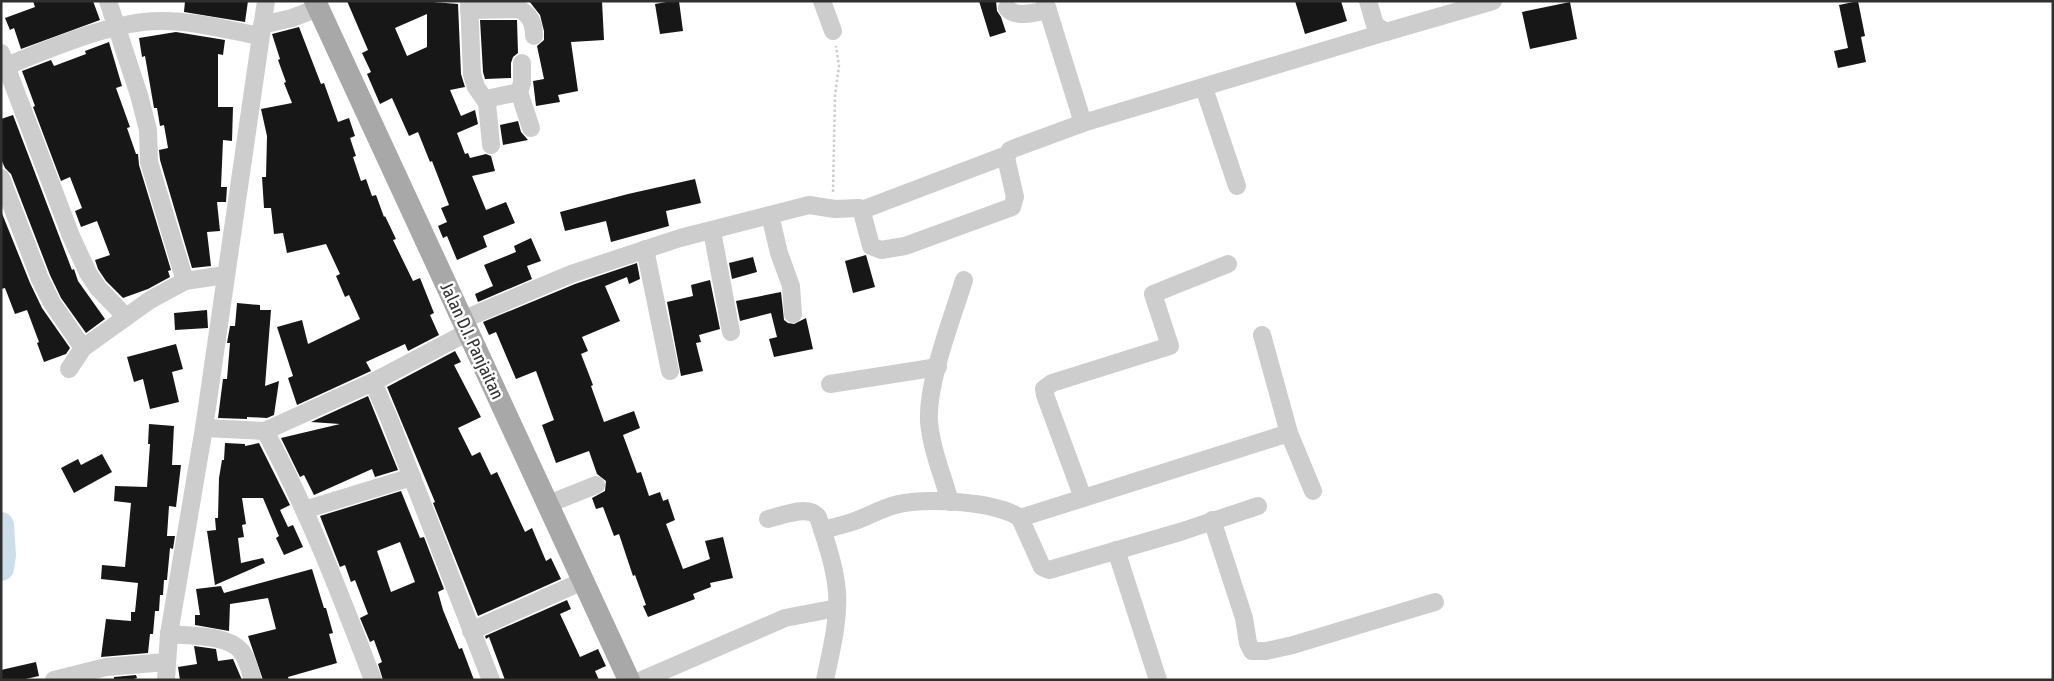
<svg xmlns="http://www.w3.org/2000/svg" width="2054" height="681" font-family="'Asap Condensed',sans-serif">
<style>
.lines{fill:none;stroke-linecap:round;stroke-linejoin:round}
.river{stroke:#cddeeb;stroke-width:26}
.building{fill:#171717;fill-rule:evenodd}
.path{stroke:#cdcdcd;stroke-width:2.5;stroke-dasharray:2.5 2.5;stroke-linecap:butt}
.minor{stroke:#cdcdcd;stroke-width:18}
.major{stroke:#a8a8a8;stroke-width:22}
.labels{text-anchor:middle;stroke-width:5;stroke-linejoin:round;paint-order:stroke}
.street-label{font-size:18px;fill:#303030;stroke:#fff}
</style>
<rect width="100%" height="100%" fill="#fff"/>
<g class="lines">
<path class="river" d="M1 525 3 555 1 568"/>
</g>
<g class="building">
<path d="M33 1H93L100 20 21 49 14 28 10 30 5 18 35 7Z"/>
<path d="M185 1H248L245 22 184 12Z"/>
<path d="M347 1H420L458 4 461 74 465 87 450 90 461 116 475 110 478 124 457 133 465 154 468 153 470 158 486 154 491 156 495 171 472 176 486 210 506 202 515 223 483 236 487 247 457 260 447 236 443 238 438 226 447 222 441 208 449 205 432 161 430 162 418 132 409 136 392 98 380 104 367 74 371 72 362 53 368 50ZM427 14V47L407 56 395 28Z"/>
<path d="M529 1H602L604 40 571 42 578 91 558 95 560 102 536 106 533 81 544 79 537 46 544 40V31L540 15Z"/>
<path d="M672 1H679L683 31 660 34 655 4Z"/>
<path d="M979 1H996L997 11 1001 17 1006 32 990 37Z"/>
<path d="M1295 1H1341L1347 21 1305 34Z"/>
<path d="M1858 1 1865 36 1861 37 1866 62 1838 68 1834 51 1848 48 1839 5Z"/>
<path d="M1570 2 1577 39 1530 49 1522 12Z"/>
<path d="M480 20H517L518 53 513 57 511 63V78L485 79 483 72Z"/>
<path d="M299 27 321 84 324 83 338 122 349 118 355 136 350 138 356 156 353 157 361 181 366 179 372 196 376 195 384 217 385 216 396 239 393 240 413 281 420 278 434 313 430 315 439 335 408 351 405 344 366 362 371 371 297 405 288 378 293 376 277 327 302 320 308 344 360 319 349 295 345 297 336 276 340 274 326 244 287 253 283 233 274 234 271 208H264L262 177H266L267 136 261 109 292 103 284 83 286 82 278 60 280 59 272 34Z"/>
<path d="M176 32 225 40 223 55 218 54V107H233L232 141 223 140 221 187H227L226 202H217L220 231 207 232 211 266 192 268 160 160 159 150 168 148 164 125 160 126 157 108H154L145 56 142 57 139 38Z"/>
<path d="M109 42 122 86 116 88 130 127 127 128 136 154H138L139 165 171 270 168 271 170 277 148 289 123 298 106 281 98 269 95 260 110 255 97 221 81 227 75 211 82 208 70 177 61 181 33 107 35 106 22 71 51 60 54 66 86 54 85 51Z"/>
<path d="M13 115 72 270 74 269 78 281 105 319 86 333 61 298 50 275 11 174 5 168 1 159V119Z"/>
<path d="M518 121 521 132 528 140 503 145 500 125Z"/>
<path d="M695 179 701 203 666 211 669 226 611 242 606 221 565 231 560 212 628 194Z"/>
<path d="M1 211 30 283 42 308 70 348 66 354 44 362 37 343 39 342 27 310 15 314 5 288 1 289Z"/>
<path d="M531 238 541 261 527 266 532 279 478 302 475 294 493 286 484 265 516 252 514 246Z"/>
<path d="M866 255 875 287 853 293 845 261Z"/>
<path d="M753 257 757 272 732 279 729 263Z"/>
<path d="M637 263 640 279 629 284 627 277 605 286 620 321 582 337 588 351 581 354 593 385 591 386 604 422 634 411 640 428 623 435 637 473 641 472 649 496 660 492 663 501 668 499 675 520 666 524 683 569 710 559 705 541 723 537 733 578 710 583 711 587 693 594 695 599 648 617 643 606 646 605 635 575 633 576 619 534 614 536 603 507 596 509 592 498 605 491 606 481 597 474 589 451 556 463 542 425 554 420 536 371 516 379 496 332 489 335 483 322 575 284Z"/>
<path d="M710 280 720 329 699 335 701 342 696 343 703 371 681 376 667 302 693 296 691 285Z"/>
<path d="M781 292 784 320 788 323 794 324 806 318 813 349 774 357 769 339 777 337 771 313 740 321 736 301Z"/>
<path d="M237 303 260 305V310H271L265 386 279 381 274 415 267 418 247 417V419L218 418 223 379H227L230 343H227L230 326H235Z"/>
<path d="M207 310 208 328 175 330 174 313Z"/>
<path d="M176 344 183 369 172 372 179 402 150 409 143 379 134 382 127 357Z"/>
<path d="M455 351 461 362 454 365 481 417 458 428 472 456 480 452 491 475 497 472 525 532 532 528 546 561 551 558 561 579 478 616 433 503 435 502 387 387Z"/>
<path d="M368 396 398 470 375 477 372 469 314 495 304 475 300 477 281 438 340 424 311 422Z"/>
<path d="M149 424 174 426 172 465H181L176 507 169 506 167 536H175L173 549 170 548 167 580H164L163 595H160L159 611H155L153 634H150L148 653 101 657 106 619 131 621V612H135L138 583 101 579 102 565 125 567 131 503 114 501 115 486 147 487 150 444H148Z"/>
<path d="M225 443 245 444V446L259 443 290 505 280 510 288 527 293 525 303 547 284 555 276 538 279 536 263 498H242L246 524 242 525 244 537 238 538 241 563 263 558 265 563 215 585 207 531 216 530 215 518H218L219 478 222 460H224Z"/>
<path d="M102 454 112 472 74 493 61 468 78 459 81 465Z"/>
<path d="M401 491 420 538 424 537 444 589 438 592 443 610 459 649 462 648 474 680H383L378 664 382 662 374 640 370 642 360 618 368 614 355 580 351 582 345 565 340 567 331 544 320 516ZM400 542 415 582 391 592 377 551Z"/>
<path d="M312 569 324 608H326L333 633 329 634 337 663 288 677 289 680H263L248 636 276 629 268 598 230 604 229 631 195 625V615H200L196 589 221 586 224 593Z"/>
<path d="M567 600 571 609 560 614 580 657 598 649 606 666 595 671 599 680H505L489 637 486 639 485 636Z"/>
<path d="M194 646 216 649 218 661 233 659 242 680H180L178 667 197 664Z"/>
<path d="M36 662 39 676 21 680H1V670Z"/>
<path d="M136 675 137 678 131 680H114V677Z"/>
</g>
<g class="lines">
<path class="path" d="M833 192 835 96 839 66 836 46"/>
<g class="minor">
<path d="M108 1 139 95 148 130 149 162 185 281"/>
<path d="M469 1 472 74 476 87 487 103 491 145"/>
<path d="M822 1 833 31"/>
<path d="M1045 1 1083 123"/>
<path d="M1368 1 1375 25 1386 32 1493 1"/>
<path d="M1007 8C1016 19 1036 12 1048 10"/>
<path d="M469 10 518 9C530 13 534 24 534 36"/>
<path d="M262 25 292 18 318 8"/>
<path d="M1 53 71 236 88 273 98 288 125 316"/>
<path d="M522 63V83L519 92 531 128"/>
<path d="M1 68C47 50 114 20 162 21 195 21 228 30 260 36"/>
<path d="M1204 88 1237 186"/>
<path d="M486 99 519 92"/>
<path d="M1 178 40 279 52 303 83 348"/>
<path d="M862 210 1007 155"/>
<path d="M770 215 779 253 791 286 793 314"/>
<path d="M712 231 731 332"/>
<path d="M645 249 670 371"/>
<path d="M462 320 571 274 680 238 809 205 835 209 859 208 862 212 871 246 881 250 905 246 1012 207 1015 197 1006 158 1010 150 1015 148 1083 123 1386 32"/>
<path d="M1262 335 1289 433"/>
<path d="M69 369 83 348 150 300 185 281 225 275"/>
<path d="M373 382 390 421 491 680"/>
<path d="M830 384 938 367"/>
<path d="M204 428 265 431 373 382 468 332"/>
<path d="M265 431C308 510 341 596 373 680"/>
<path d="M1083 498 1045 395 1044 389 1052 383 1170 346 1153 294 1228 264"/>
<path d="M950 502C943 476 931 448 929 421 927 382 952 319 964 280"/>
<path d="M548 504 596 485"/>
<path d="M304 510 412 477"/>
<path d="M1020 518 1289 433 1313 491"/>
<path d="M768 519C782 516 808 504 818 517 826 541 835 567 837 592 839 621 831 651 825 680"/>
<path d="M1212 520 1244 618 1248 643 1252 651H1266L1293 645 1435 602"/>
<path d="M822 530C832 528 842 525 852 522 867 517 880 509 895 505 922 497 998 501 1020 518L1042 567 1049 570 1180 532 1258 506"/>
<path d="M1116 550 1158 680"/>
<path d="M471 631 583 581"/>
<path d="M169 634C189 636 227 634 241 651 247 658 250 671 253 680"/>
<path d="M54 680 106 667 166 662"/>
<path d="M166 680 169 634 204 428 266 1"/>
<path d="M642 680 785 618 837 608"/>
</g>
<path class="major" d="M315 1 629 680"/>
</g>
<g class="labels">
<g class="street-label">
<text transform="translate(472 341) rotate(65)" y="6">Jalan D.I. Panjaitan</text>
</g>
</g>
<rect width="2054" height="681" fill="none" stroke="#303030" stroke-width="5"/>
</svg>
